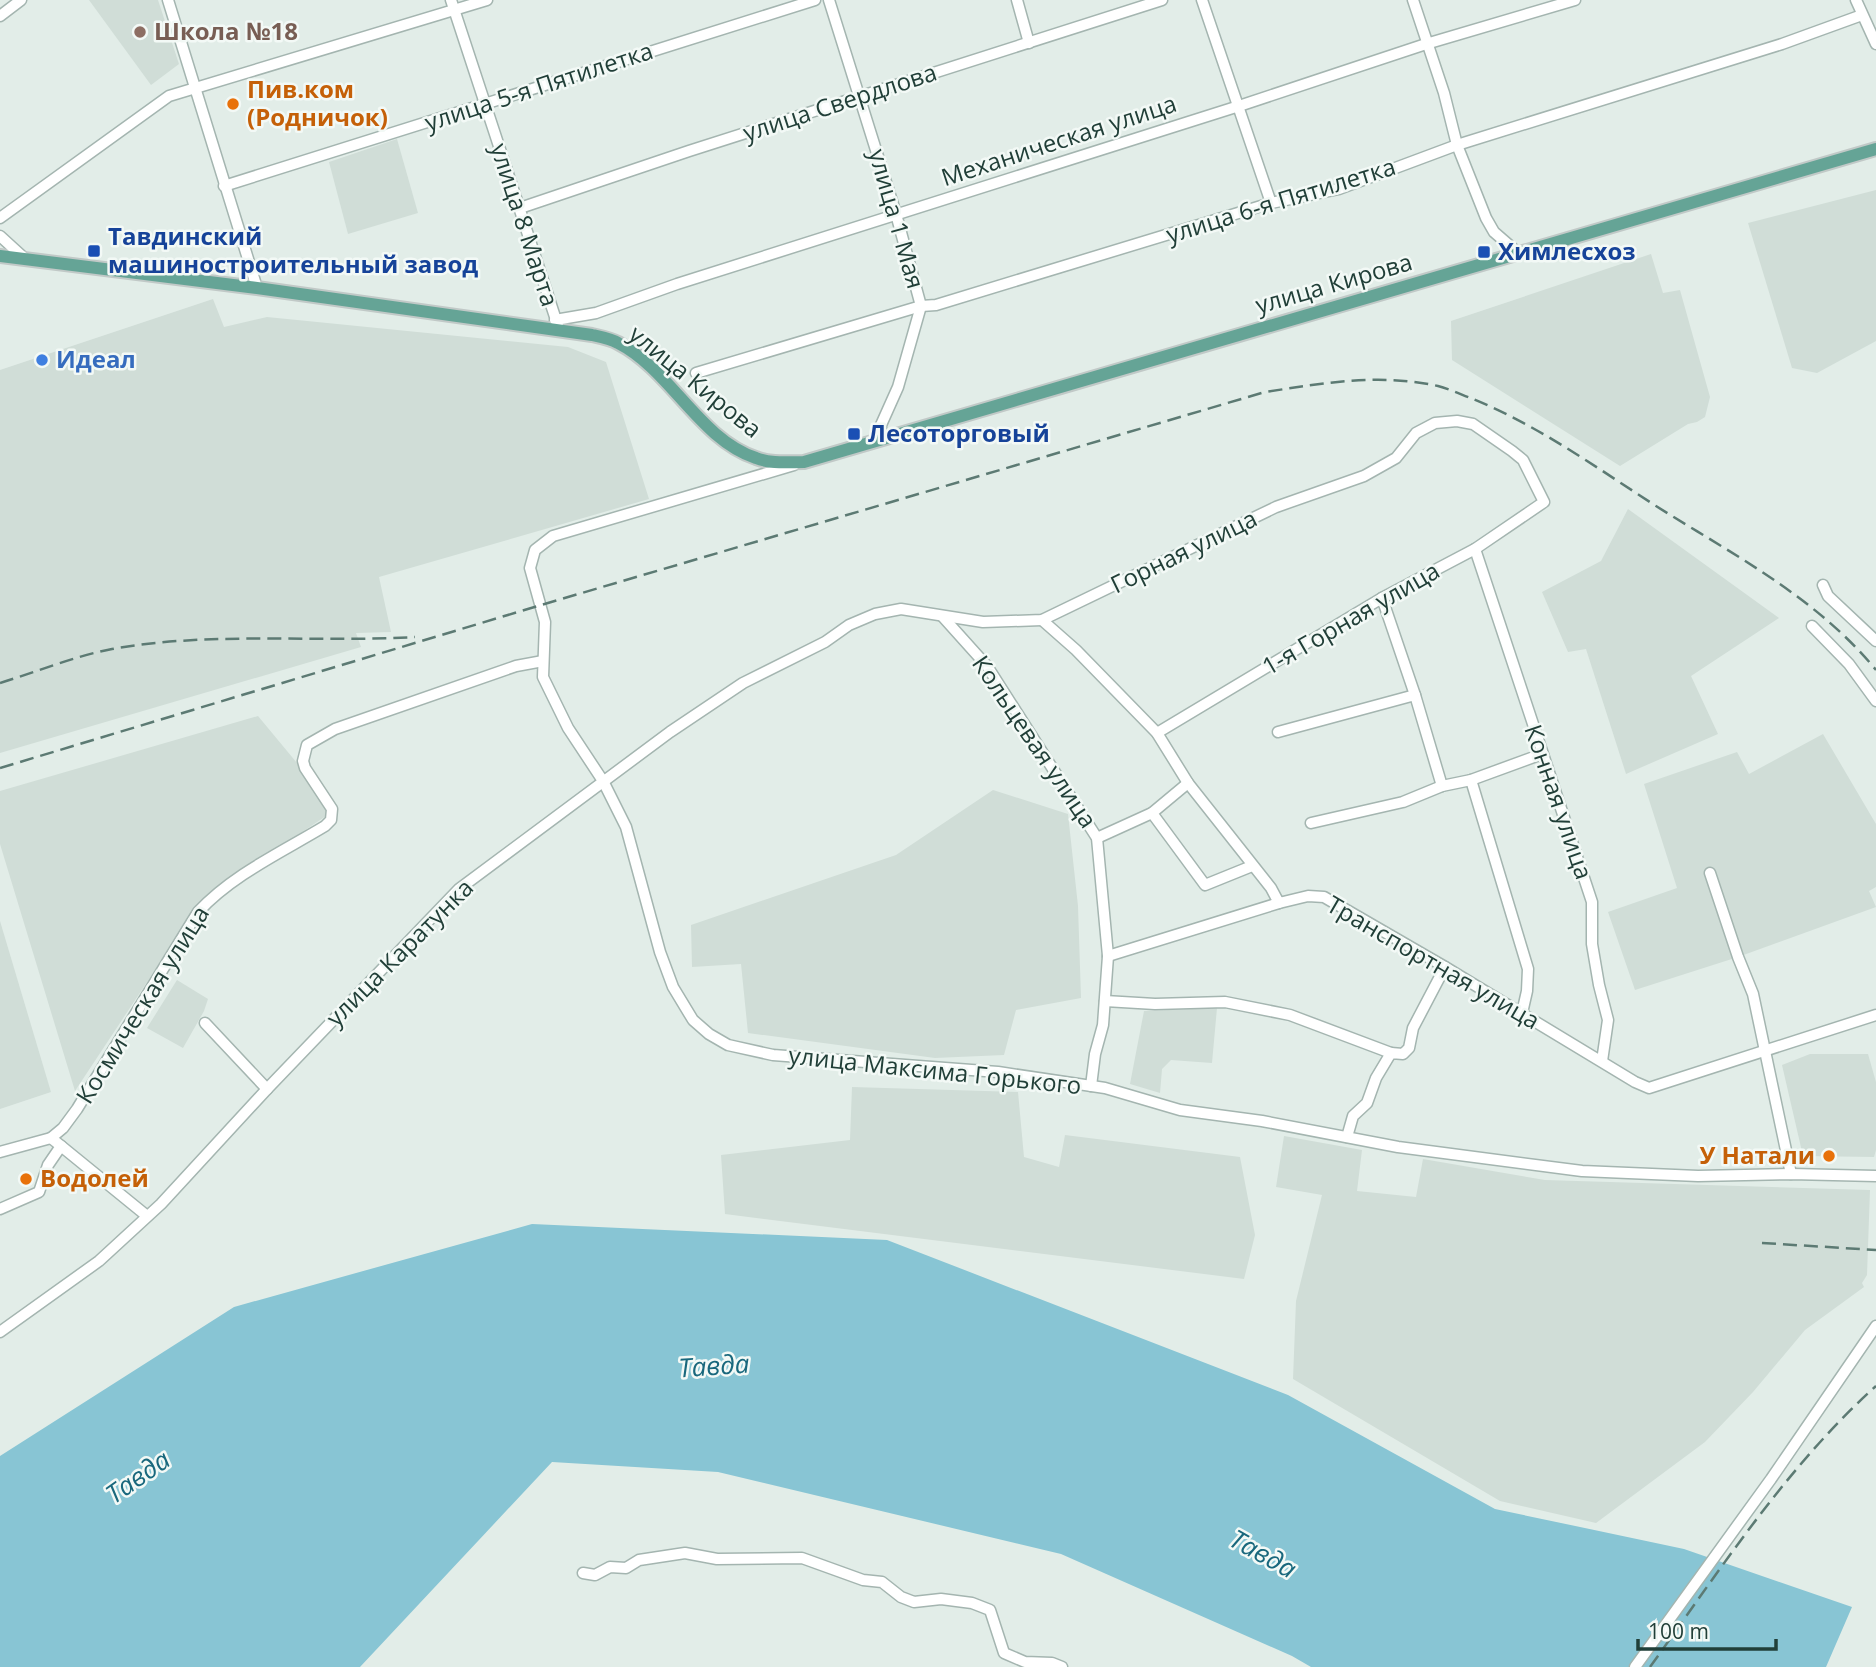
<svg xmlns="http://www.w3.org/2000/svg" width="1876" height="1667" font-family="'Open Sans',sans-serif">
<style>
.built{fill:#d0ddd7}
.water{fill:#88c5d4}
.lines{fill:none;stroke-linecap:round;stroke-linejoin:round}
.minor-casing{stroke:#a4b5b0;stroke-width:13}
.major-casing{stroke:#c1c9c7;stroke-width:16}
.minor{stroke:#fff;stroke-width:10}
.major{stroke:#65a496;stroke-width:12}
.rail{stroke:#5c7a73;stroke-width:2.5;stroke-dasharray:14 7;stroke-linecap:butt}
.education-dot{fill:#8d6e63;stroke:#f3f9f6;stroke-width:2.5}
.food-dot{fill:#e8710a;stroke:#f3f9f6;stroke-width:2.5}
.transit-dot{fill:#1a4fb4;stroke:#f3f9f6;stroke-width:2.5}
.shop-dot{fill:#3f7fe0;stroke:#f3f9f6;stroke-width:2.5}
.labels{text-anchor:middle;stroke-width:5;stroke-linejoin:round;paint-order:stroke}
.education-label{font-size:24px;font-weight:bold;fill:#785e54;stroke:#f3f9f6;text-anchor:start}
.street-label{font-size:24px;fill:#213f38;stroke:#f3f9f6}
.food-label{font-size:24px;font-weight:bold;fill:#c56008;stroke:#f3f9f6;text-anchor:start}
.transit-label{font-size:24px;font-weight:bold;fill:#164399;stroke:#f3f9f6;text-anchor:start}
.shop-label{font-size:24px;font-weight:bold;fill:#366cbe;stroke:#f3f9f6;text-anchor:start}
.water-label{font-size:26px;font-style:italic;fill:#19687d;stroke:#f3f9f6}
</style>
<rect width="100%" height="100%" fill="#e2ede8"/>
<g class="built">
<path d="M89 0H158L179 64 151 85Z"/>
<path d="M397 139 418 213 348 234 329 162Z"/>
<path d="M1876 190V341L1817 373 1792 368 1748 223Z"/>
<path d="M1651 254 1663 293 1680 290 1710 397 1705 417 1697 422 1688 424 1620 466 1452 360 1451 321Z"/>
<path d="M213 299 224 327 267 317 568 347 606 362 649 499 379 577 391 632 356 633 361 647 0 753V370Z"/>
<path d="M1628 509 1779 618 1691 676 1718 734 1626 774 1586 649 1568 652 1542 592 1601 561Z"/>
<path d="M258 716 297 763 329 814 202 899 75 1091 0 844V791Z"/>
<path d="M1823 734 1876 824V887L1869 891 1876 907 1738 957 1635 990 1608 912 1677 888 1644 784 1737 752 1749 774Z"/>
<path d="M993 790 1068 814 1078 906 1081 998 1016 1010 1004 1055 935 1058 748 1033 741 964 692 967 691 925 896 855Z"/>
<path d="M0 921 51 1092 0 1109Z"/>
<path d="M177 980 208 999 204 1011 183 1048 147 1028Z"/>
<path d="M1217 1008 1212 1063 1171 1060 1162 1069 1160 1093 1130 1084 1144 1011Z"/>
<path d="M1810 1054H1868L1876 1082V1150L1874 1157 1803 1156 1782 1065Z"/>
<path d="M852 1087 1018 1092 1024 1157 1059 1167 1065 1135 1240 1157 1255 1235 1244 1279 725 1214 721 1155 850 1140Z"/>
<path d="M1284 1136 1362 1150 1357 1191 1416 1197 1423 1159 1545 1180 1870 1190 1867 1275 1862 1283 1864 1287 1805 1330 1753 1392 1705 1442 1596 1523 1500 1501 1293 1379 1296 1301 1322 1195 1276 1187Z"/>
</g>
<path class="water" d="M532 1224 887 1240 1288 1395 1495 1509 1684 1549 1852 1607 1826 1667H1311L1292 1656 1061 1554 718 1472 552 1462 360 1667H0V1456L234 1307Z"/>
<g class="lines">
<defs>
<g id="minor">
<path d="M168 0 257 288"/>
<path d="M451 0 558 326"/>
<path d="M829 0 896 214 921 306 898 387 881 425V439"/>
<path d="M1017 0 1029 43"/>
<path d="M1202 0 1271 203"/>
<path d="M1413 0 1444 93 1457 145 1486 218 1494 232 1517 252"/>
<path d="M1856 0 1876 44"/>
<path d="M0 16 21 0"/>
<path d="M224 186 815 0"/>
<path d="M520 208 689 151 1162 0"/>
<path d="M0 218 169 96 487 0"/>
<path d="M0 236 23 257"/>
<path d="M555 320 596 313 677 284 1239 106 1426 44 1575 0"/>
<path d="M696 373 921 306 936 305 1271 203 1339 189 1457 145 1782 44 1862 15"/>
<path d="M794 465 553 536 535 550 530 568 545 622 543 677 568 728 603 781 626 827 660 952 673 987 693 1020 709 1034 728 1045 773 1055 998 1072 1105 1088 1180 1110 1262 1121 1398 1147 1582 1171 1698 1176 1791 1174 1876 1176"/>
<path d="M1475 549 1592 902V944L1599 985 1608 1020 1602 1061"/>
<path d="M1823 585 1828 596 1876 641"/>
<path d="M1382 598 1415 695 1442 786"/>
<path d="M943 617 987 666 1097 838 1108 956 1103 1025 1095 1054 1091 1086"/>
<path d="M1042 620 1076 650 1157 733 1188 783 1271 888 1279 903 1308 896 1324 897 1445 967 1635 1082 1649 1088 1876 1015"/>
<path d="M1812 626 1849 664 1876 701"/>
<path d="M1278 732 1415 695"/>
<path d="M1471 780 1528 969 1527 991 1522 1013"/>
<path d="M1152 813 1205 885 1252 866"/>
<path d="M1311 823 1403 802 1442 786 1471 780 1542 754"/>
<path d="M1097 838 1152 813 1188 783"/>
<path d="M1710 873 1738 957 1753 994 1791 1174"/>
<path d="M1108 956 1279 903"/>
<path d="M1105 1001 1155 1004 1225 1002 1290 1015 1391 1053"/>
<path d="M205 1023 267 1089"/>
<path d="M1347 1137 1353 1116 1367 1103 1376 1078 1391 1053 1403 1054 1409 1048 1413 1028 1445 967"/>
<path d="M61 1146 147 1216"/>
<path d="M0 1152 51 1138"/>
<path d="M0 1209 39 1192 48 1165 61 1146 51 1138 63 1128 77 1109 198 912C232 875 282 852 325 826L331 820 332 809 305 768 303 761 307 745 335 729 516 666 543 661"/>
<path d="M0 1332 99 1261 161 1204 267 1089 459 889 670 732 743 683 825 642 849 625 875 614 901 609 983 622 1042 620 1276 507 1364 476 1396 458 1416 433 1435 423 1457 421 1473 424 1512 451 1523 460 1544 502 1475 549 1382 598 1157 733"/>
<path d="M583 1573 595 1575 610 1567 626 1568 639 1560 685 1553 717 1559 802 1558 863 1580 882 1582 901 1597 914 1602 941 1599 972 1603 990 1610 1004 1653 1025 1662 1052 1663 1062 1667"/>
<path d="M1635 1667 1771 1479 1876 1326"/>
</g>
<path id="major" d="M0 256 257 288 592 335C601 337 611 339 618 343 671 370 699 439 756 458 771 464 788 462 804 462L1876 149"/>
</defs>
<use href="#minor" class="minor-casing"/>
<use href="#major" class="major-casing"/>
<use href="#minor" class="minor"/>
<use href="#major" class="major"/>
<g class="rail">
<path d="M0 683C36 672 75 656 112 649 212 631 315 643 415 637"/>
<path d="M0 768 541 605 1265 392C1325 383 1378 373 1438 386 1450 389 1462 395 1473 399 1539 426 1597 468 1656 506 1734 555 1817 598 1876 670"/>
<path d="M1762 1243 1876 1250"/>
<path d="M1650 1667C1720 1570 1787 1466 1876 1386"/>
</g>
</g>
<circle class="education-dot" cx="140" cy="32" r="7"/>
<g class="food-dot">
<circle cx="233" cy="104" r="7"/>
<circle cx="1829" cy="1156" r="7"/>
<circle cx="26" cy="1179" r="7"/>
</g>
<g class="transit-dot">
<rect x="87" y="244" width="14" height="14" rx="3.5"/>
<rect x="1477" y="245" width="14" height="14" rx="3.5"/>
<rect x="847" y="427" width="14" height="14" rx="3.5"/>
</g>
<circle class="shop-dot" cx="42" cy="360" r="7"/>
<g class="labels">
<g class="education-label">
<text x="154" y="40">Школа №18</text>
</g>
<g class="street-label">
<text transform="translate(539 87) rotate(-18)" y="8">улица 5-я Пятилетка</text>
<text transform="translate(840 103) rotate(-18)" y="8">улица Свердлова</text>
<text transform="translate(1059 141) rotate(-18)" y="8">Механическая улица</text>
<text transform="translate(1281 201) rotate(-17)" y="8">улица 6-я Пятилетка</text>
<text transform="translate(896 219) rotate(74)" y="8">улица 1 Мая</text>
<text transform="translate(524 225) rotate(72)" y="8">улица 8 Марта</text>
<text transform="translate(1334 284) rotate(-16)" y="8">улица Кирова</text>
<text transform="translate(695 382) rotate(39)" y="8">улица Кирова</text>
<text transform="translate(1184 552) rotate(-26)" y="8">Горная улица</text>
<text transform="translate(1351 619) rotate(-30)" y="8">1-я Горная улица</text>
<text transform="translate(1034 742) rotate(56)" y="8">Кольцевая улица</text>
<text transform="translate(1558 802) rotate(71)" y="8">Конная улица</text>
<text transform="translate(400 953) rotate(-45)" y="8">улица Каратунка</text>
<text transform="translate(1433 963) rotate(30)" y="8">Транспортная улица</text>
<text transform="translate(143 1005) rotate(-58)" y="8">Космическая улица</text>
<text transform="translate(935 1071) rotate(6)" y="8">улица Максима Горького</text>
</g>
<g class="food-label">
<text x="247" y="98">Пив.ком<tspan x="247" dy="28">(Родничок)</tspan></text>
<text x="1815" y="1164" text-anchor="end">У Натали</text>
<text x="40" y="1187">Водолей</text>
</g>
<g class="transit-label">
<text x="108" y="245">Тавдинский<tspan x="108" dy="28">машиностроительный завод</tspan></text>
<text x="1498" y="260">Химлесхоз</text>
<text x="868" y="442">Лесоторговый</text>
</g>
<g class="shop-label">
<text x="56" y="368">Идеал</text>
</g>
<g class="water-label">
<text transform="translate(714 1366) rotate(-4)" y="9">Тавда</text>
<text transform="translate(138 1477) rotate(-35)" y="9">Тавда</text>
<text transform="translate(1263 1554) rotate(29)" y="9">Тавда</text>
</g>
</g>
<path d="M1638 1639v10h138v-10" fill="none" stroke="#213f38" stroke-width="3.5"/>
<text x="1648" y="1639" font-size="21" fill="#213f38" stroke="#f3f9f6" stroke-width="5" paint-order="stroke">100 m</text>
</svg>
